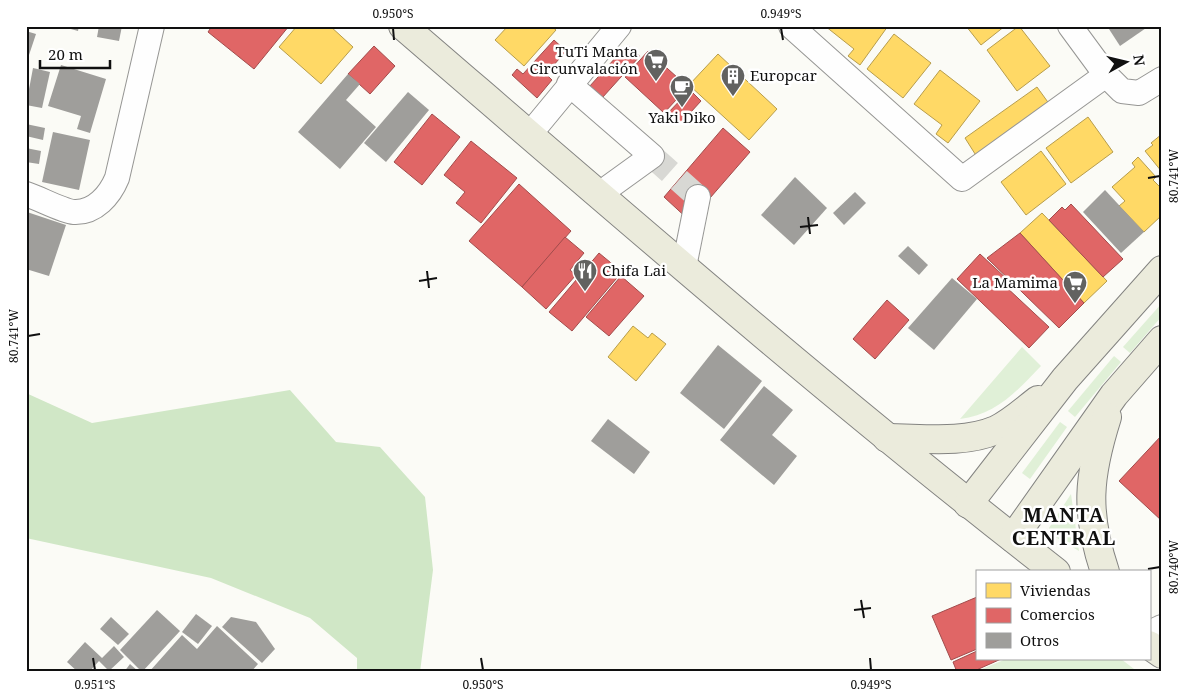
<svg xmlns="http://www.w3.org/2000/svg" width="1188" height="698" font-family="'Noto Serif',serif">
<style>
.green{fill:#e0f0d7}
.forest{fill:#d0e7c6}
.homes{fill:#ffd966;stroke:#b79d4c}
.shops{fill:#e06666;stroke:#a24c4c}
.building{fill:#9f9e9b}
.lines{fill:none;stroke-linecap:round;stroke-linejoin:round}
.minor-tunnel{stroke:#d8d8d4;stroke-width:24;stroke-dasharray:24 12;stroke-linecap:butt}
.minor-casing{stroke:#969694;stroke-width:26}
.major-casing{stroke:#838381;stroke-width:30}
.minor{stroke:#fefefe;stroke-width:24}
.major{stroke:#ebebdc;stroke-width:28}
.ticks{fill:none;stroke:#101010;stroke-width:2}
.labels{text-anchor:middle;stroke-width:5;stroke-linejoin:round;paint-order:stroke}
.poi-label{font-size:15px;fill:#101010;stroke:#fff;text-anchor:end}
.district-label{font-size:20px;font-weight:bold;letter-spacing:1px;fill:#101010;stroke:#fff}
.neatline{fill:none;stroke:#101010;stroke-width:2}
.ticks-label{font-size:12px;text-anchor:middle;fill:#101010}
</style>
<rect width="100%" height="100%" fill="#fbfbf6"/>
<g class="green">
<path d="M1162 303V316L1130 353 1123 347Z"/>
<path d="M1022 347 1041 366C1017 391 996 415 960 419Z"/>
<path d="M1114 356 1121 362 1075 417 1068 411Z"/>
<path d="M1060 422 1067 427 1030 479 1022 473Z"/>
<path d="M1071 494 1079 551 1052 535 1049 528Z"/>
<path d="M1006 659H1121L1138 672H975Z"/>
</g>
<path class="forest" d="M290 390 336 442 380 447 425 497 433 570 420 672H357V658L310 618 211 578 26 538V393L92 423Z"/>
<g class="homes">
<path d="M297 26H330L353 47 321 84 279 47Z"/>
<path d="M508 26H551L556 30 524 66 495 40Z"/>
<path d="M825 26H888L860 65 848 56 854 49Z"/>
<path d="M966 26H1005L981 45Z"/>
<path d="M1019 26 1050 66 1017 91 987 50Z"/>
<path d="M894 34 931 63 903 98 867 69Z"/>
<path d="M718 54 777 109 749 140 689 85Z"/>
<path d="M940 70 980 101 948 143 936 134 942 125 914 104Z"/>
<path d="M1037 87 1050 105 977 157 965 138Z"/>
<path d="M1088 117 1113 152 1071 183 1046 148Z"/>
<path d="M1162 134V172L1145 151 1153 145 1151 143Z"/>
<path d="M1041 151 1066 184 1026 215 1001 182Z"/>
<path d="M1138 157 1156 177 1153 180 1162 189V215L1144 232 1119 206 1125 201 1112 187 1135 167 1132 163Z"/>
<path d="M1042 213 1107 281 1084 303 1020 233Z"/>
<path d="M633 326 648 338 652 333 666 344 636 381 608 357Z"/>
</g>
<g class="shops">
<path d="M212 26H289L254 69 208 32Z"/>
<path d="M554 40 566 51 546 74 552 80 537 98 512 75 517 69 523 74Z"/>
<path d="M627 45 640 56 602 98 589 87Z"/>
<path d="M374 46 395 66 370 94 348 74Z"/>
<path d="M648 51 688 87 664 113 625 77Z"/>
<path d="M690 90 701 101 680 124H676L666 115Z"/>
<path d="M432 114 460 137 422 185 394 162Z"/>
<path d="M723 128 750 152 690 221 664 197Z"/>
<path d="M471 141 517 178 481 223 456 203 465 192 444 175Z"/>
<path d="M519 184 571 231 522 287 469 241Z"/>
<path d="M1071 204 1123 259 1103 277 1049 220 1062 207 1065 210Z"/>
<path d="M1020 233 1084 303 1059 328 987 258Z"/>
<path d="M565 237 584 253 570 270 576 275 546 309 522 287Z"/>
<path d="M599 253 622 272 572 331 549 312Z"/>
<path d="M980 254 1008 280 1004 285 1049 327 1029 348 957 279Z"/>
<path d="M621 276 644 296 609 336 586 317Z"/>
<path d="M887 300 909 320 875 359 853 339Z"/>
<path d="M1162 435V521L1119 481Z"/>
<path d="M977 597V649L951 660 932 616Z"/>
<path d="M977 651V659H1001L972 672H957L953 662Z"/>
</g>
<g class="building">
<path d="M60 26H79L78 31Z"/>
<path d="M99 26H122L119 41 97 37Z"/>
<path d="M1107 26H1149L1120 46Z"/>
<path d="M26 31 36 34 28 58 26 57Z"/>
<path d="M61 65 106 79 90 133 77 129 81 116 48 106Z"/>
<path d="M33 68 50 72 42 108 26 105Z"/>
<path d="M348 74 360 84 346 100 376 127 340 169 298 132Z"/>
<path d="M408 92 429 110 386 162 364 143Z"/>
<path d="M26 124 45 128 43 140 26 136Z"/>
<path d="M53 132 90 140 79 190 42 182Z"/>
<path d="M26 148 41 151 39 164 26 162Z"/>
<path d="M795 177 827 208 794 245 761 215Z"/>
<path d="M1105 190 1144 232 1121 253 1083 212Z"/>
<path d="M855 192 866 203 844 225 833 213Z"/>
<path d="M27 212 66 225 49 276 26 269Z"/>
<path d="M908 246 928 265 919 275 898 256Z"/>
<path d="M952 278 977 299 934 350 908 328Z"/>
<path d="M718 345 762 381 724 429 680 393Z"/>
<path d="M764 386 793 410 772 435 797 456 774 485 720 440Z"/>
<path d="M608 419 650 452 634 474 591 441Z"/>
<path d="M157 610 180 631 142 672 120 650Z"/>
<path d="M196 614 212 626 198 644 182 632Z"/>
<path d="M111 617 129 634 118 645 100 629Z"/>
<path d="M231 617 256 622 275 649 262 663 222 627Z"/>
<path d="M217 626 258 664 251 672H149L182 635 197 649Z"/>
<path d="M85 642 102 658 114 646 124 657 109 671 99 661 89 672H78L67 662Z"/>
<path d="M130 664 139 672H124Z"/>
</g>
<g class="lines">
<path class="minor-tunnel" d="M652 156 698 197"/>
<defs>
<g id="minor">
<path d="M791 26 962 179 1106 75"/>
<path d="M1070 26 1106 75 1122 91 1139 93 1162 79"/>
<path d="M569 84 652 156 598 195"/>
<path d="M529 135 619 26"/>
<path d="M26 194C39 198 62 211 74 212 95 213 110 195 117 178L152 26"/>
<path d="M684 267 698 197"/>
<path d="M1149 633 1162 627"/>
</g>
<g id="major">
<path d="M403 26C618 211 832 398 1056 572"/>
<path d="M887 438C922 438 963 444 996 430 1011 423 1025 410 1038 400"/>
<path d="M968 504 1065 379 1162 270"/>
<path d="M1013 538 1114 395 1162 340"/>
<path d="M1105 572C1085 512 1088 477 1107 417"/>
<path d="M1149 645 1162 654"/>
</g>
</defs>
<use href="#minor" class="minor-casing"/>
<use href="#major" class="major-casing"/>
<use href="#minor" class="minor"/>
<use href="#major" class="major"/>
</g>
<path class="ticks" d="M393 28 394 40M781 28 783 40M1148 178 1160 176M808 217 810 234M800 227 818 225M427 271 429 288M419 281 437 278M28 336 40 334M1148 569 1160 567M861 600 864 618M854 610 871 608M93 658 95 670M481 658 483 670M870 658 871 670"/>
<defs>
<symbol id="supermarket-pin" viewBox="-11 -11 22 30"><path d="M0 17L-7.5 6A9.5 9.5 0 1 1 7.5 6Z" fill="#626260" stroke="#fff"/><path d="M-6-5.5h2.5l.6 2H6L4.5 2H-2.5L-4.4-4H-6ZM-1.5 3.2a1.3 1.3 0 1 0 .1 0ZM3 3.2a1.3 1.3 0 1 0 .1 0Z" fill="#fff"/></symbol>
<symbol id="building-pin" viewBox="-11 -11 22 30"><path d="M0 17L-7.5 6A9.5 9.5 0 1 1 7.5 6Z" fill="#626260" stroke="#fff"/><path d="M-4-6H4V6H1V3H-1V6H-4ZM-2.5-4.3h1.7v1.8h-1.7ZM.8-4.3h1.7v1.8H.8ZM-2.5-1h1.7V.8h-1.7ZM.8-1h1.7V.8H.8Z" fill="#fff"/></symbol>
<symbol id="cafe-pin" viewBox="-11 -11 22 30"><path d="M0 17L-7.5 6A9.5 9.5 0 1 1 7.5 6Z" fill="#626260" stroke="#fff"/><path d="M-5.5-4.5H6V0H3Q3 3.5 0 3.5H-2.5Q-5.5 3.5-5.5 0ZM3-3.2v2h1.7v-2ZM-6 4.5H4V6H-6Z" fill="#fff"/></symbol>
<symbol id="restaurant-pin" viewBox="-11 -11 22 30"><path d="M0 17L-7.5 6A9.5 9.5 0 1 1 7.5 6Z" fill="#626260" stroke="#fff"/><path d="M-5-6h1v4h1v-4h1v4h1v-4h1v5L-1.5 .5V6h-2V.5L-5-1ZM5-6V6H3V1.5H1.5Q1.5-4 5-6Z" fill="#fff"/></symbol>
</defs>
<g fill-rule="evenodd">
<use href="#supermarket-pin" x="642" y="47" width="28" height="38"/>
<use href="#building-pin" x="719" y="62" width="28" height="38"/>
<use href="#cafe-pin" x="668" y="73" width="28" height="38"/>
<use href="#restaurant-pin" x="571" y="257" width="28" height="38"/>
<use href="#supermarket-pin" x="1061" y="269" width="28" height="38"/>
</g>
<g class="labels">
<g class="poi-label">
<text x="638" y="57">TuTi Manta<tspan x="638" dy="17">Circunvalación</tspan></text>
<text x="750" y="81" text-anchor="start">Europcar</text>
<text x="682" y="123" text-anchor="middle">Yaki Diko</text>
<text x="602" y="276" text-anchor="start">Chifa Lai</text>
<text x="1058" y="288">La Mamima</text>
</g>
<g class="district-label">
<text x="1064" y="522">MANTA<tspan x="1064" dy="23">CENTRAL</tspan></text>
</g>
</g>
<rect width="1188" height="698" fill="none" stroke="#ffffff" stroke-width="55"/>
<rect x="976" y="570" width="175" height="90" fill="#ffffff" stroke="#9f9f9f"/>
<rect x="986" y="583" width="25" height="15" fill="#ffd966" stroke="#9f9f9f"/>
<text x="1020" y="596" font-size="15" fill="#101010">Viviendas</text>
<rect x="986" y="608" width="25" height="15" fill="#e06666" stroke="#9f9f9f"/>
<text x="1020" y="620" font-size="15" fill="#101010">Comercios</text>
<rect x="986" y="633" width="25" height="15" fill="#9f9e9b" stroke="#9f9f9f"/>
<text x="1020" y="646" font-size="15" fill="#101010">Otros</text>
<g transform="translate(1126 62) rotate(82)" stroke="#ffffff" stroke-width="4" paint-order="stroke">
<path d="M0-4L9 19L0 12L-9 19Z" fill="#101010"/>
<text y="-8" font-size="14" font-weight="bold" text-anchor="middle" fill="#101010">N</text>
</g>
<path d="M40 60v8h70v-8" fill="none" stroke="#101010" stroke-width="2.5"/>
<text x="48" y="60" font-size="15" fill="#101010" stroke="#ffffff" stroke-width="4" paint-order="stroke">20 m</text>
<rect x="28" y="28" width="1132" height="642" class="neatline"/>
<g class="ticks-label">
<text x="393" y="18">0.950°S</text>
<text x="781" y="18">0.949°S</text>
<text transform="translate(1174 176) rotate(-90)" y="4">80.741°W</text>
<text transform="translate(14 336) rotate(-90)" y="4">80.741°W</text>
<text transform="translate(1174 567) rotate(-90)" y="4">80.740°W</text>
<text x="95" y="689">0.951°S</text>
<text x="483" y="689">0.950°S</text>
<text x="871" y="689">0.949°S</text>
</g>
</svg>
